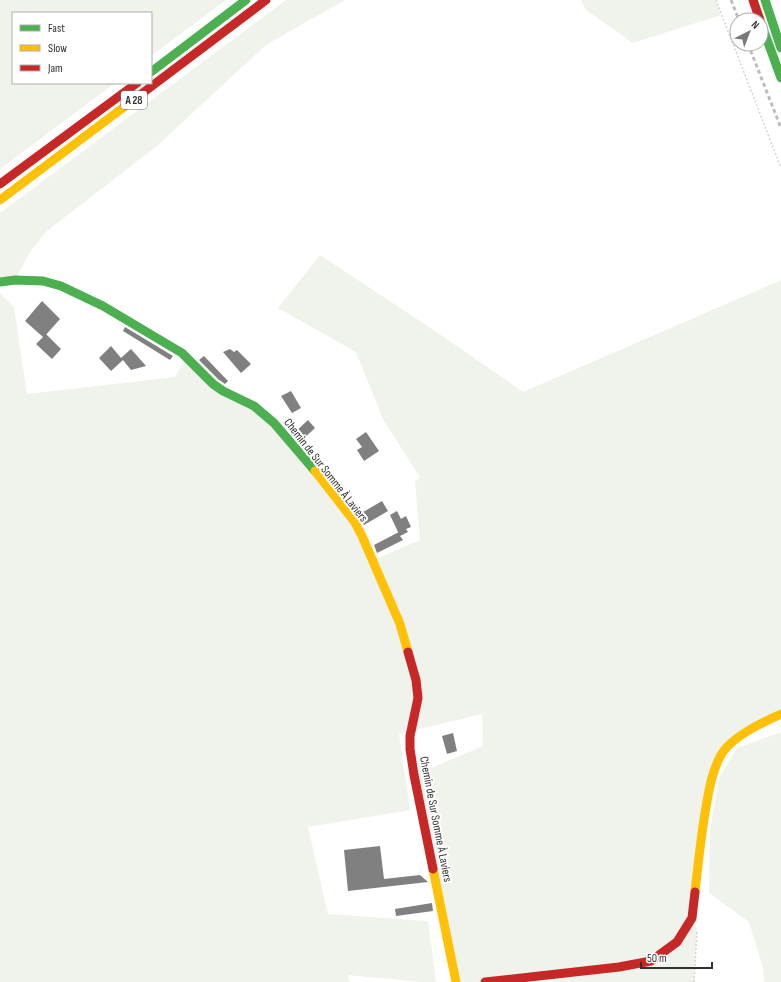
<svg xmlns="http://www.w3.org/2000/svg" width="781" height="982" font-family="'Sofia Sans Condensed',sans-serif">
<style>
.green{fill:#eff3ec}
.building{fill:#808080}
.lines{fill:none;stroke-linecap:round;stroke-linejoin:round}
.path{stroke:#d4d4d4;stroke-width:1.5;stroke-dasharray:2 2;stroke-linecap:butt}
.fast{stroke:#4caf50;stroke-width:9}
.slow{stroke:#ffc107;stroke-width:9}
.jam{stroke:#c62828;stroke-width:9}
.rail{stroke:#bdbdbd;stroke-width:3;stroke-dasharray:4 3;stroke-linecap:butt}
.labels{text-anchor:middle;stroke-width:4;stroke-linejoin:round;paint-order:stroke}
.shield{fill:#fff;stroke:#6f6f6f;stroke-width:1}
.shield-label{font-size:11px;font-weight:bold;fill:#313131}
.street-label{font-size:12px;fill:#313131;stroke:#fff}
</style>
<rect width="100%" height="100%" fill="#fff"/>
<g class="green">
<path d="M0 0H226L151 56V13H13V83H115L0 169Z"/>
<path d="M286 0H345L266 45 158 145 47 231 30 252 15 280 0 282V213Z"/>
<path d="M581 0H716L721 15 633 43 586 10Z"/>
<path d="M320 255 438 333 523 392 781 280V716L731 743 710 782 692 918 697 929 694 982H553L554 975 485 982H456L414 775 483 746 482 714 399 734 410 810 308 827 328 914 428 921 436 982H420L348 975 350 982H0V293L14 307 27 394 175 377 186 357 198 369 254 406 342 505 373 560 420 540 415 481 420 478 383 419 356 352 278 308Z"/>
<path d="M781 732V982H764L763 968 749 922 709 893 710 830 719 778 737 748Z"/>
</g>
<g class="building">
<path d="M42 301 60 319 44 337 46 334 61 349 52 359 36 344 43 337 25 321Z"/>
<path d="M125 327 173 356 170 360 123 331Z"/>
<path d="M111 346 121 358 131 349 146 366 131 370 123 360 111 371 99 358Z"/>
<path d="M230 349 234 352 237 350 251 364 241 373 223 352Z"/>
<path d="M204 356 228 381 225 384 218 379 199 360Z"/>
<path d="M291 391 301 408 292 413 281 396Z"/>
<path d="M308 420 315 428 300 442 293 434Z"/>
<path d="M366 432 379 451 364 461 357 450 362 447 356 439Z"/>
<path d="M382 501 388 511 364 525 358 515Z"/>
<path d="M397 511 401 519 406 516 411 527 406 529 408 532 400 536 403 540 377 553 374 545 399 532V534L390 515Z"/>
<path d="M453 733 457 751 447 754 442 736Z"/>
<path d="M380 846 384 879 420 875 428 882 348 891 344 850Z"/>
<path d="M432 903 433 911 396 916 395 909Z"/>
</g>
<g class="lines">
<g class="path">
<path d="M716 0 781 168"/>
<path d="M694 982 697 931"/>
</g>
<g class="fast">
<path d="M765 0 781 48"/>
<path d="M761 23 781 78"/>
<path d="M151 72 246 0"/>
<path d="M0 282 15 280 43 281 61 286 103 306 182 353 213 384 223 391 254 406 274 423 315 471"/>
</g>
<g class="slow">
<path d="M0 200 128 104"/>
<path d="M315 471 354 521 362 536 400 624 408 652"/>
<path d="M433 869 456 982"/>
<path d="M695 892C698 864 701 836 706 807 709 790 712 771 721 755 731 737 763 722 781 714"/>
</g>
<g class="jam">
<path d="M753 0 760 20"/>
<path d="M128 104 266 0"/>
<path d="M0 184 137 83"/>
<path d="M408 652 416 680 418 698 410 736V749L414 775 433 869"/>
<path d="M485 982 619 967 651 961 677 942 692 918 695 892"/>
</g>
<g class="rail">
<path d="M731 0 739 20"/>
<path d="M748 44 781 128"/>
</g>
</g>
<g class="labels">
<rect class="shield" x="121" y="91" width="26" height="18" rx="3"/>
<g class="shield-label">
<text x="134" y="104">A 28</text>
</g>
<g class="street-label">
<text transform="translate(326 470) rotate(52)" y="4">Chemin de Sur Somme À Laviers</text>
<text transform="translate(436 819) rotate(79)" y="4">Chemin de Sur Somme À Laviers</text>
</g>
</g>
<rect x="12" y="12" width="140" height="72" fill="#ffffff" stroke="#adadad"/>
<rect x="20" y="25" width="20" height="6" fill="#4caf50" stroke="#adadad"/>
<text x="48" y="32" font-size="12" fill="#313131">Fast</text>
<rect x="20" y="45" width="20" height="6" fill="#ffc107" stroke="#adadad"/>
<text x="48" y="52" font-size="12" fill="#313131">Slow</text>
<rect x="20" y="65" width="20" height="6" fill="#c62828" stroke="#adadad"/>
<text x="48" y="72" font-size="12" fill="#313131">Jam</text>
<g transform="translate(749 32) rotate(42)"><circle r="19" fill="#ffffff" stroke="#adadad"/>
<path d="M0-3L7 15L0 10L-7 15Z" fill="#797979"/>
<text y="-6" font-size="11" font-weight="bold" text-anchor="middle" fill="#313131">N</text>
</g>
<path d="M641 962v6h71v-6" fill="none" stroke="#313131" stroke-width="2"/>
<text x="647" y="962" font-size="12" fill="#313131" stroke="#ffffff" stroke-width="3" paint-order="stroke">50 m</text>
</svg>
